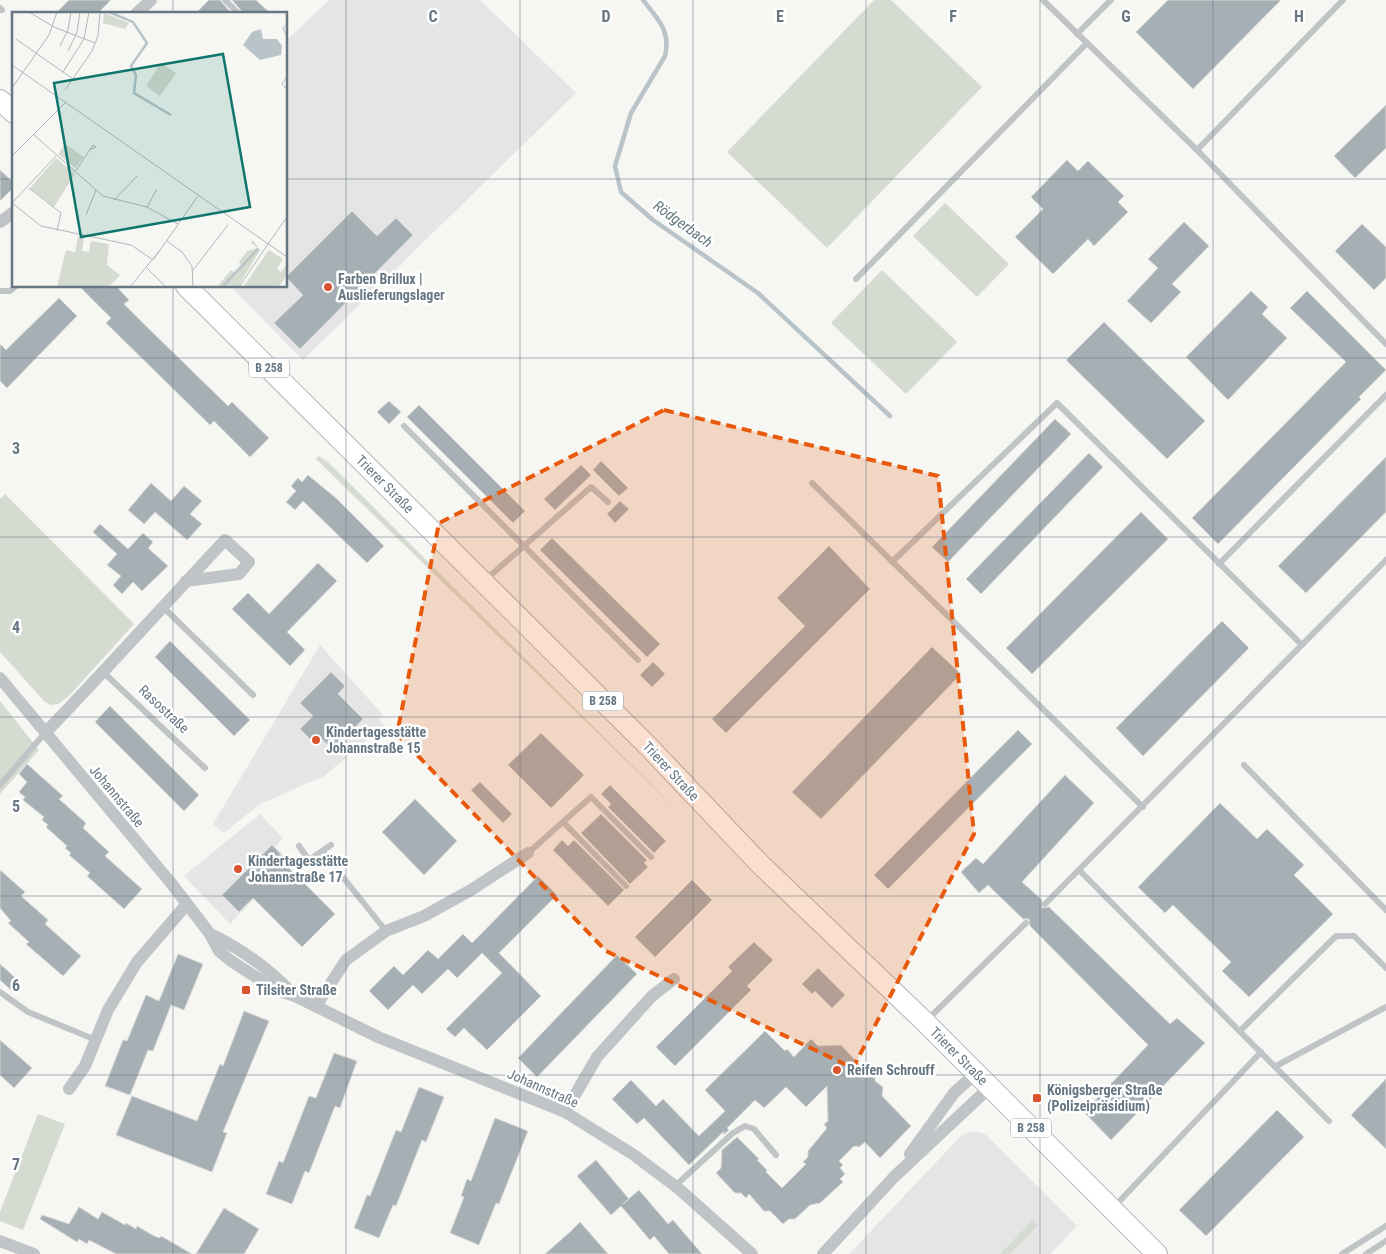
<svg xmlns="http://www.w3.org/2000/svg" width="1386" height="1254" font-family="'Roboto Condensed',sans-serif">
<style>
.built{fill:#e4e5e4}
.green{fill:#d6dbd2}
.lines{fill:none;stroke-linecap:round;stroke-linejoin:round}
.stream{stroke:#b8c4c8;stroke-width:4.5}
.building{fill:#a6afb4;stroke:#d8d8d6}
.primary-casing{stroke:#b1b6ba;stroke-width:22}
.lane{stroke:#c0c4c7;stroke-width:6}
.street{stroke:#c0c4c7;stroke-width:12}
.primary{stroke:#fff;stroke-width:20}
.marked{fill:#e8590c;fill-opacity:0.2;stroke:#e8590c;stroke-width:4;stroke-dasharray:10 6;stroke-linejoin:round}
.grid{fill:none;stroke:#667783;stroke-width:1;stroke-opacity:0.55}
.poi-dot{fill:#db522e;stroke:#fff;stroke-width:2}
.labels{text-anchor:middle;stroke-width:5;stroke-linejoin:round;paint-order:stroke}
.shield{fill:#fff;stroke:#94a0a8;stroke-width:1}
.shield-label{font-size:12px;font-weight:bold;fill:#667783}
.poi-label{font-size:14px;font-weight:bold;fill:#667783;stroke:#fff;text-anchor:start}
.street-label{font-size:14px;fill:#667783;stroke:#fff}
.water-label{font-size:15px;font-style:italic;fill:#62787f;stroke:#fff}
.inset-river{fill:none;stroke:#b8c4c8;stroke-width:2.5}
.inset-road{fill:none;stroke:#afb8bc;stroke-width:1}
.view{fill:#0f766e;fill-opacity:0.15;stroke:#0f766e;stroke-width:2.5}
.inset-edge{fill:none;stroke:#667783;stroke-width:2.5}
.grid-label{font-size:16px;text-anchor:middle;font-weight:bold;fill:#667783;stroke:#fff;stroke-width:5;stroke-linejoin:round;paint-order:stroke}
</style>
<rect width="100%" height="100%" fill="#f6f6f3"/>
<g class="built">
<path d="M329 0H480L576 93 303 360 230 286H286V41Z"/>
<path d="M320 645 383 715 379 720 385 725 324 776 260 804 224 833 213 824Z"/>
<path d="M260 814 283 838 275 847 290 862 230 924 184 876Z"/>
<path d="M970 1132H980L986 1135 1077 1226 1050 1254H849L962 1135Z"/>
</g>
<g class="green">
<path d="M874 0H891L982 87 827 248 727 152Z"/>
<path d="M945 203 1009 264 977 297 913 236Z"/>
<path d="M882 270 957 342 906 394 831 323Z"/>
<path d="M319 456 328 462 690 823 316 459Z"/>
<path d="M5 494 134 624 68 697 58 704 50 705 44 701 0 652V499Z"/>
<path d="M0 701 39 750 0 794Z"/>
<path d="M38 1114 65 1124 23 1230 0 1221V1212Z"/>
<path d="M1033 1220 1038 1225 1010 1254H1000Z"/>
</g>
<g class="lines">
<path class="stream" d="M643 0C658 19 671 31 665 56L631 113 615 166 621 192 653 220 758 293 890 416"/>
</g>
<g class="building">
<path d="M69 0H111L97 14H55Z"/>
<path d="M209 0H220L232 14H195Z"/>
<path d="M232 0H256L271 14H244Z"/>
<path d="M1168 0H1281L1193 89 1136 32Z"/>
<path d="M1386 105V148L1355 178 1334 156Z"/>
<path d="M1067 160 1078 171 1088 161 1124 196 1118 202 1128 212 1094 246 1088 239 1053 274 1015 237 1043 209 1031 197Z"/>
<path d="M0 170 14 183V187L0 201Z"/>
<path d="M352 211 377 236 396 218 413 235 300 349 274 323 303 295 286 277Z"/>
<path d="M1184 222 1209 246 1172 284 1181 292 1151 323 1127 301 1158 268 1148 259Z"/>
<path d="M1362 224 1386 247V278L1374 290 1335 251Z"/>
<path d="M79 286H116L129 300 124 304 145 325 228 406 232 402 269 438 250 457 214 421 210 425 106 323 111 318Z"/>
<path d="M1251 291 1268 307 1262 314 1287 338 1228 400 1186 357Z"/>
<path d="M1307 291 1386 370 1359 397 1361 399 1218 544 1192 518 1346 362 1290 308Z"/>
<path d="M59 298 77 316 7 388 0 381V344L6 350Z"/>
<path d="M1104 322 1205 421 1167 459 1066 360Z"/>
<path d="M389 401 401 412 389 424 377 412Z"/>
<path d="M419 405 525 511 513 523 407 417Z"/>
<path d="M1055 419 1071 434 948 562 932 547Z"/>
<path d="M1089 453 1103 467 981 594 966 579Z"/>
<path d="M1386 457V512L1306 593 1278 566Z"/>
<path d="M601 461 628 488 619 496 593 470Z"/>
<path d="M581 465 591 475 555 510 544 499Z"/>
<path d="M308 475 337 499 384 546 367 563 303 501 295 510 286 502 296 491 291 486 298 478 302 482Z"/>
<path d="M151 483 171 501 184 486 202 501 190 514 202 524 187 540 155 512 144 524 128 510Z"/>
<path d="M620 501 629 509 615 523 607 514Z"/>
<path d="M1141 512 1168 539 1032 674 1006 648Z"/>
<path d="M100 524 128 549 143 533 153 542 148 548 168 566 142 591 133 582 122 594 113 585 121 576 107 565 117 554 93 532Z"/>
<path d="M552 538 660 644 647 657 540 550Z"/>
<path d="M829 546 870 589 726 733 712 719 805 626 777 598Z"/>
<path d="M318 563 337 581 287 632 305 650 290 666 232 609 248 593 269 614Z"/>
<path d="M1222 621 1249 648 1143 756 1116 728Z"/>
<path d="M170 641 250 720 234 736 155 657Z"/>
<path d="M932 647 961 674 821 819 792 792Z"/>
<path d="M653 662 665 674 652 687 640 675Z"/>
<path d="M331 672 345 686 338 694 363 719 333 750 319 736 313 742 300 729 313 716 300 703Z"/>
<path d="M110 706 199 795 184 811 95 722Z"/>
<path d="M1018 730 1032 744 888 889 874 875Z"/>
<path d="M541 733 584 775 551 808 508 765Z"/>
<path d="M27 764 63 796 59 799 86 823 83 828 109 852 105 856 142 889 124 909 87 876 90 873 69 855 71 853 65 848 67 846 46 827 48 825 42 820 44 817 23 800 25 797 19 792 27 782 19 774Z"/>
<path d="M1065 775 1094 803 1022 882 1042 900V908L1049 907 1170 1024 1177 1018 1205 1043 1111 1140 1084 1112 1148 1045 1030 926 1029 919H1023L988 885 979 893 961 872 976 858 983 864Z"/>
<path d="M480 782 512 814 503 823 471 790Z"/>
<path d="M610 785 666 841 654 853 608 807 611 804 601 794Z"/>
<path d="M415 799 457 841 424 875 382 832Z"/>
<path d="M1220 803 1257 839 1267 829 1304 865 1294 875 1333 914 1249 997 1222 971 1231 962 1173 905 1165 913 1138 887Z"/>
<path d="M601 814 647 860 644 863 648 867 630 884 581 833Z"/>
<path d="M562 840 568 846 574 840 624 890 608 906 553 850Z"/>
<path d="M272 845 288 862 286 865 335 914 302 947 253 898 239 912 222 895Z"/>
<path d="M0 870 25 892 21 896 48 920 45 924 81 956 63 976 26 944 29 942 8 923 11 921 0 908Z"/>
<path d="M538 876 557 895 499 953 541 996 487 1050 464 1028 455 1037 446 1029 502 973 482 953 457 978 448 969 422 994 413 985 388 1010 369 991 394 966 403 975 428 950 438 959 463 934 472 943Z"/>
<path d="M692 880 712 900 655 957 635 937Z"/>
<path d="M754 942 773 960 747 986 751 990 675 1066 656 1047 732 971 728 967Z"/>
<path d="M178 954 203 964 184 1010 171 1005 153 1051 148 1050 130 1095 105 1086 123 1040 127 1041 146 995 159 1001Z"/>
<path d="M617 955 637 974 537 1077 518 1058Z"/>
<path d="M0 964 20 982 12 991 0 980Z"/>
<path d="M818 968 845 995 832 1008 815 991 812 994 802 984Z"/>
<path d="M244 1011 269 1021 223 1132 227 1133 212 1172 116 1135 132 1096 197 1121 220 1064 223 1066Z"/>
<path d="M765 1031 785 1051 787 1049 794 1057 811 1039 818 1046 841 1045 871 1077H875V1081L883 1087 882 1096 911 1126 880 1158 865 1142 859 1147 854 1146 839 1161 843 1165 840 1168 845 1174 840 1179 843 1182 820 1203 810 1205 795 1219H789L783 1224 770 1211H764L749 1194 746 1198 741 1193H735L716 1173 721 1168 722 1150 737 1137 759 1159 757 1160 767 1170 766 1172 782 1188 806 1164 803 1162 808 1157V1151L827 1128 824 1124 828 1121 827 1086 806 1107 786 1087 764 1108 755 1100 727 1128 729 1130 723 1135 724 1131 689 1165 644 1118 637 1124 612 1099 631 1080 656 1106 663 1099 699 1136 725 1111 705 1090Z"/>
<path d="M0 1040 32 1068 14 1088 0 1075Z"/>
<path d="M334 1053 357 1061 340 1108 335 1106 309 1173 305 1171 292 1204 266 1194 279 1161 283 1163 309 1096 316 1098Z"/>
<path d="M1386 1079V1149L1351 1115Z"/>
<path d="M419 1087 444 1097 426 1142 422 1140 396 1206 393 1205 379 1238 354 1228 367 1195 370 1196 396 1130 401 1132Z"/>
<path d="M1277 1110 1304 1137 1206 1236 1179 1210Z"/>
<path d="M495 1118 528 1131 499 1204 496 1203 479 1245 450 1233 464 1197 461 1196 467 1179 471 1181Z"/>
<path d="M596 1160 629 1199 623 1204 639 1190 668 1224 673 1220 702 1254H669L654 1236 650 1240 621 1206 611 1215 577 1176Z"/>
<path d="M79 1207 98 1219 102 1212 125 1225 126 1223 136 1229 137 1226 154 1236 160 1238 161 1236 192 1254H116L89 1240 87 1244 79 1239 77 1242 40 1219 42 1215 69 1224Z"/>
<path d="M224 1208 259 1229 244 1254H196Z"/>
<path d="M580 1222 608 1254H545L571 1231Z"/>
</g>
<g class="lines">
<defs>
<g id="primary">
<path d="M0 100 14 113"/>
<path d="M186 286 646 744 761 865 925 1022 1157 1254"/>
</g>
</defs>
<use href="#primary" class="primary-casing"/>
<g class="lane">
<path d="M225 0 239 14"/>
<path d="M1043 0 1197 150 1386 344"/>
<path d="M0 8 2 10"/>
<path d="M1077 34 1111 0"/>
<path d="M1197 150 1343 0"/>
<path d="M856 279 1086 44"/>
<path d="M0 291H10L16 286"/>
<path d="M404 426 638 660"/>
<path d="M812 483 1143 807"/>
<path d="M892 562 1057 403 1302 645"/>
<path d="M1219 564 1386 395"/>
<path d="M484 581 591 487 608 502"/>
<path d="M163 607 253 695"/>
<path d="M103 672 205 768"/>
<path d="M1244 765 1386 910"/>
<path d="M0 785 45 733"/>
<path d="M564 823 626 886"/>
<path d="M299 846 309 860 331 845"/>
<path d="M322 851 386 931"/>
<path d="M528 853 591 797 651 857"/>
<path d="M1079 870 1329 1121"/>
<path d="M1045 904 1386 560"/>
<path d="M0 992 28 1012 96 1040"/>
<path d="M926 1021 1026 923"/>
<path d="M1240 1031 1336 936H1354L1386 968"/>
<path d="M1276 1066 1386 1007"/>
<path d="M675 1186 733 1133 745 1126 754 1129 776 1155"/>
<path d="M1113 1208 1261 1052"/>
<path d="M1342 1254 1386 1226"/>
<path d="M1366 1254 1386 1241"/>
</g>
<g class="street">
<path d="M136 14 151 0"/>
<path d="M0 222 14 212"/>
<path d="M0 678 171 883 210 934 219 951 231 961 276 990 295 996 378 1037 565 1112 634 1155 679 1189 752 1254"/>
<path d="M45 733C106 670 165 604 225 540L249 562 239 574 186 581"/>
<path d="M210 934C240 948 270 970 293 994"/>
<path d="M316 1006 346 960 386 931 424 916 471 890 528 853"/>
<path d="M69 1089 85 1066 108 1010 137 962 187 904"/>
<path d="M565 1112 597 1057 652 996 674 979"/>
<path d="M910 1154 954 1093 976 1073"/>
<path d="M0 1241 34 1254"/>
<path d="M823 1254 894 1177 990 1087"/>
</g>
<use href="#primary" class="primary"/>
</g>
<path class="marked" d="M664 410 938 476 974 834 853 1068 606 951 397 734 439 523Z"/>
<path class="grid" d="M173 0V14M346 0V1254M520 0V1254M693 0V1254M866 0V1254M1040 0V1254M1213 0V1254M0 179H14M286 179H1386M173 286V1254M0 358H1386M0 537H1386M0 717H1386M0 896H1386M0 1075H1386"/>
<g class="poi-dot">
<circle cx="328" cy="287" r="5"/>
<circle cx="316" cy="740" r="5"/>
<circle cx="238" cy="869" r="5"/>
<rect x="241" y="985" width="10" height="10" rx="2.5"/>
<circle cx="837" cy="1070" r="5"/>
<rect x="1032" y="1093" width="10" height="10" rx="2.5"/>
</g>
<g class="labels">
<g class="shield">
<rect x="249" y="358.5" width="40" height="19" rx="4"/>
<rect x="583" y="691.5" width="40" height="19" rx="4"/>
<rect x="1011" y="1118.5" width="40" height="19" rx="4"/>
</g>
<g class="shield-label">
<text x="269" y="372">B 258</text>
<text x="603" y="705">B 258</text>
<text x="1031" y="1132">B 258</text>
</g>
<g class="poi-label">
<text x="338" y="284">Farben Brillux |<tspan x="338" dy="16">Auslieferungslager</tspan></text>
<text x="326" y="737">Kindertagesstätte<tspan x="326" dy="16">Johannstraße 15</tspan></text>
<text x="248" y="866">Kindertagesstätte<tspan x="248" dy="16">Johannstraße 17</tspan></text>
<text x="256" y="995">Tilsiter Straße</text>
<text x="847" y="1075">Reifen Schrouff</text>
<text x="1047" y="1095">Königsberger Straße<tspan x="1047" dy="16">(Polizeipräsidium)</tspan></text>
</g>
<g class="street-label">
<text transform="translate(385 484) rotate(45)" y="5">Trierer Straße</text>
<text transform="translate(164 709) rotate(43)" y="5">Rasostraße</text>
<text transform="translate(671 771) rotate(47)" y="5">Trierer Straße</text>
<text transform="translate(117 796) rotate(50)" y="5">Johannstraße</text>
<text transform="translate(959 1056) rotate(45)" y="5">Trierer Straße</text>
<text transform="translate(543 1088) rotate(24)" y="5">Johannstraße</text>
</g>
<g class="water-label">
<text transform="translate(683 224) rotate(36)" y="5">Rödgerbach</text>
</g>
</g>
<g transform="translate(12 12)">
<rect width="275" height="275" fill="#f6f6f3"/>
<path d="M92 1 117 11 113 17 91 11ZM149 51 164 61 148 84 134 74ZM53 132 72 145 63 156 46 142ZM44 146 63 162 42 195 18 176ZM66 225 72 226 70 239 77 240 79 229 97 232 95 253 108 263 97 275H45L54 238 63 240ZM241 228 248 238 226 275H205L219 258 222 260 229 253 227 250 235 239 246 236 239 231ZM257 238 271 247 265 257 269 260 275 252V264L266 275H231Z" fill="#d6dbd2"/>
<path d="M249 17 251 27H265L270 34 269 43 248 48 231 33 240 20Z" fill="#b8c4c8"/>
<path class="inset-river" d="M97 0 121 10 135 31 119 54 124 63 122 81 159 103M210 275 246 237"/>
<path class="inset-road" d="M17 0 42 15 83 31M275 12 271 16 275 25M4 27 61 67M48 34 56 18 59 0M56 39 65 20 68 0M0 53 275 245M51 60 72 27 77 0M275 65 270 72 275 77M0 76 37 23 45 0M53 78 80 39 86 24 88 0M22 123 91 184 135 195 166 212M0 144 54 90M63 160 81 133 84 135 77 138M17 176 49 201 45 219M102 188 125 164M0 191 29 214 119 233 141 248M0 191 44 144M135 195 145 177M74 203 84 178M155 229 170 240 180 254 181 275M256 232 275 205M141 248 186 184M135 256 154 275M181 258 216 213M118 275 148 238M227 275 256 232"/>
<path class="view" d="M211 42 238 195 69 225 42 71Z"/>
<rect width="275" height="275" class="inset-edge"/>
</g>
<g class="grid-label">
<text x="433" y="22">C</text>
<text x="606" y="22">D</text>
<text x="780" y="22">E</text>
<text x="953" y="22">F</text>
<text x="1126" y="22">G</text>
<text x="1299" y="22">H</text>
<text x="16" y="454">3</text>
<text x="16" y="633">4</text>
<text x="16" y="812">5</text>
<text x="16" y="991">6</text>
<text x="16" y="1170">7</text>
</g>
</svg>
